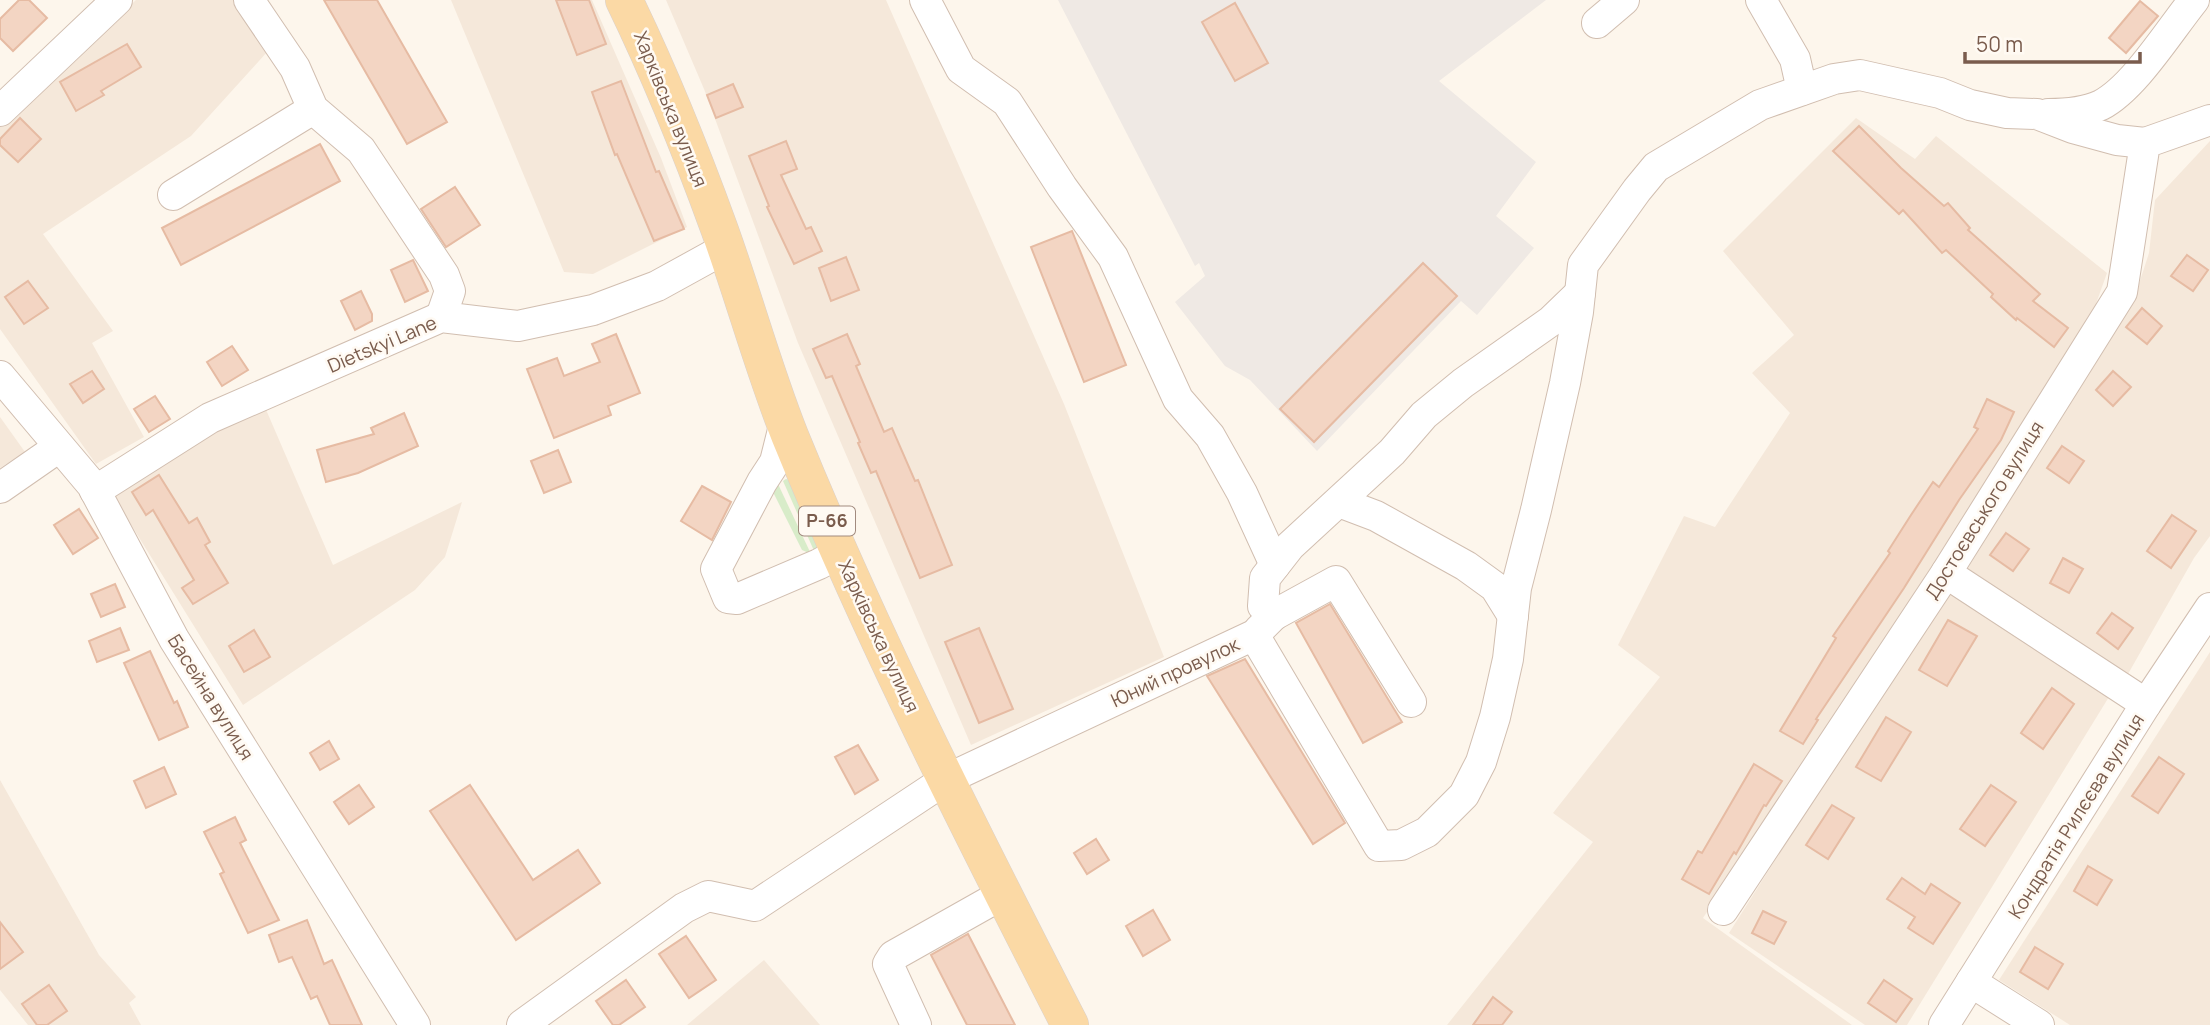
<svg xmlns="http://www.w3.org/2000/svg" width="2210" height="1025" font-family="Manrope,sans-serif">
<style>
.residential{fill:#f5e8da}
.industrial{fill:#efe9e4}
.green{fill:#d8ecc9}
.building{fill:#f3d5c3;stroke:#e6bba3;stroke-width:2}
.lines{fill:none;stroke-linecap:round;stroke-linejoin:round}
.minor-casing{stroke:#d1beb0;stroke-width:32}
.major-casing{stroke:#dad1cd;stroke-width:38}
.minor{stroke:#fff;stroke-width:30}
.major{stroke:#fbd9a5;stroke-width:37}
.labels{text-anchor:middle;stroke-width:5;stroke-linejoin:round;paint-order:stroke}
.shield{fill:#fffaf3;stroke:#a28b7f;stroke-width:2}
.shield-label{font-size:18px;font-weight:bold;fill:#7a5c4d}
.street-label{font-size:19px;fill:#7a5c4d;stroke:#fffaf3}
</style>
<rect width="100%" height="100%" fill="#fdf6ec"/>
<g class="residential">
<path d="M136 0H234L268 51 191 136 43 234 113 331 92 343 144 437 96 464 0 329V127Z"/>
<path d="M451 0H592L661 158 687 227 593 274 564 272Z"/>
<path d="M666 0H886L1064 404 1164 657 971 745 798 343 704 89Z"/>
<path d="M1856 118 1915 159 1936 136 2107 273 2088 326 1703 918 1852 1025H1447L1593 842 1553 813 1660 677 1618 645 1684 516 1715 527 1790 413 1752 373 1794 335 1723 251Z"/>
<path d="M2210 141V536L2194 558 2128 674 1967 570 2136 293 2149 253 2155 200Z"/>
<path d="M264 405 333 565 462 502 445 557 415 590 243 705 112 494 210 428Z"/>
<path d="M0 417 25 452 0 468Z"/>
<path d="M1947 589 2112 692 1907 1025H1865L1729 933Z"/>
<path d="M2210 652V1025H2070L1999 980Z"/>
<path d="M0 780 99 955 136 997 129 1003 141 1025H28L0 990Z"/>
<path d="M764 960 820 1025H687Z"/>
</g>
<path class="industrial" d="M1058 0H1546L1439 81 1536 162 1496 216 1534 248 1477 315 1461 301 1317 451 1250 380 1225 366 1175 302 1205 276 1199 263 1195 266Z"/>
<g class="green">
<path d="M786 479 789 480 819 547 815 553 783 481Z"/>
<path d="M778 484 811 554 802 550 774 494V488Z"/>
</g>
<g class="building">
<path d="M19 0H29L47 18 13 51 0 38V19Z"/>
<path d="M324 0H377L447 122 407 144Z"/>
<path d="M556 0H589L606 44 577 55Z"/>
<path d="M2140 1 2158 16 2126 53 2109 38Z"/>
<path d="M1235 3 1268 63 1235 81 1202 22Z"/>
<path d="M127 44 141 67 101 91 104 95 76 111 60 82Z"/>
<path d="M621 81 656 172 659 171 684 229 654 241 617 154 615 155 592 92Z"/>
<path d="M733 84 743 107 716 118 707 95Z"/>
<path d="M20 118 41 139 18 162 0 145V139Z"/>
<path d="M1859 126 1901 168 1944 206 1948 203 1970 228 1968 230 2040 294 2033 301 2068 328 2054 347 2017 318 2016 320 1991 297 1993 294 1946 250 1942 253 1903 210 1899 214 1833 151Z"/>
<path d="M786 141 797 169 781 175 806 229 811 227 822 251 794 264 767 207 769 206 749 156Z"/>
<path d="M320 144 340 181 181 265 162 228Z"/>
<path d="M455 187 480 225 446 247 421 209Z"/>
<path d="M1072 231 1126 365 1084 382 1031 247Z"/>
<path d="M2187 255 2208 270 2193 291 2171 276Z"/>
<path d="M846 257 859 290 831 301 819 268Z"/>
<path d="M413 260 428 291 405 302 391 270Z"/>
<path d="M1423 263 1457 296 1314 442 1280 409Z"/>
<path d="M28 281 48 308 24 324 5 297Z"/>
<path d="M361 291 372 314V321L355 330 341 301Z"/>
<path d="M2142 308 2162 326 2147 344 2126 327Z"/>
<path d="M616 334 640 393 608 406 611 415 554 438 527 369 557 358 564 376 600 362 592 344Z"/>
<path d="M847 334 860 364 856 366 884 432 892 428 915 481 918 480 952 565 920 578 876 471 871 473 858 443 860 442 832 376 826 378 813 349Z"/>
<path d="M232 346 248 370 222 386 207 362Z"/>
<path d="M92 371 104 389 83 403 70 384Z"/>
<path d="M2113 371 2131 387 2113 406 2096 390Z"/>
<path d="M155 396 170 419 149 432 134 409Z"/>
<path d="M1987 399 2014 412 2001 440 1959 500 1904 588 1816 719 1818 720 1803 744 1780 731 1836 638 1833 636 1890 553 1888 551 1911 515 1933 482 1939 487 1978 429 1974 427Z"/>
<path d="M404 413 418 446 358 473 326 482 317 450 374 434 371 428Z"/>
<path d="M2062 446 2084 461 2069 483 2047 468Z"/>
<path d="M558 450 571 482 544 493 531 461Z"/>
<path d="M159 475 189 523 197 518 210 542 205 545 228 583 193 604 182 588 194 580 153 510 146 515 132 492Z"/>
<path d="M702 486 731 502 712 540 681 521Z"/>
<path d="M79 509 98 538 73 554 54 525Z"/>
<path d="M2172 515 2196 531 2171 568 2147 551Z"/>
<path d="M2006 533 2029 549 2013 571 1990 555Z"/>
<path d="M2063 558 2083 569 2069 593 2050 583Z"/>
<path d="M115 584 125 607 101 617 91 594Z"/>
<path d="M1330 604 1402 722 1363 743 1296 623Z"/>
<path d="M2112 613 2133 628 2118 649 2097 633Z"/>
<path d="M1948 620 1977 636 1947 686 1919 670Z"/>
<path d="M120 628 129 650 97 662 89 641Z"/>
<path d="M979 628 1013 709 979 723 945 642Z"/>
<path d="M254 630 270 657 244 672 229 646Z"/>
<path d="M150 651 174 703 177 701 188 727 159 740 124 663Z"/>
<path d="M1245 659 1345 823 1313 844 1207 676Z"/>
<path d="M2052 688 2074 704 2043 749 2021 733Z"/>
<path d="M1886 717 1911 732 1881 781 1856 767Z"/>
<path d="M329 741 339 759 320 770 310 753Z"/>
<path d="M858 745 878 780 855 794 835 757Z"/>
<path d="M2159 757 2184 774 2158 813 2132 796Z"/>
<path d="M1754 764 1782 781 1766 806 1764 805 1736 854 1734 852 1709 894 1682 879 1698 851 1702 853Z"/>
<path d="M164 767 176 794 146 808 134 781Z"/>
<path d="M359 785 374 807 349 824 334 802Z"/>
<path d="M470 785 533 880 578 850 600 883 516 940 430 811Z"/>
<path d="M1991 785 2016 802 1985 846 1960 829Z"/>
<path d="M1832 805 1854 818 1828 859 1806 845Z"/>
<path d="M235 817 246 840 240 843 279 920 248 933 220 874 224 872 204 832Z"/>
<path d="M1096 839 1109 860 1087 874 1074 853Z"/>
<path d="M2088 866 2112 880 2097 905 2074 891Z"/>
<path d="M1902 878 1925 894 1931 884 1960 903 1933 944 1908 928 1915 917 1887 899Z"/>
<path d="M1153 910 1170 940 1143 956 1126 926Z"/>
<path d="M1763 911 1786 922 1774 944 1752 933Z"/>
<path d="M307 920 324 964 332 960 362 1025H330L317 996 311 999 292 957 279 962 269 935Z"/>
<path d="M0 922 23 952 0 969Z"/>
<path d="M968 934 1015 1025H967L931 955Z"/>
<path d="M686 936 716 980 689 998 659 954Z"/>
<path d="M2035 947 2063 964 2048 989 2020 972Z"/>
<path d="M626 980 645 1007 619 1025H613L596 1001Z"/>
<path d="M1884 980 1912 999 1896 1022 1868 1003Z"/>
<path d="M49 985 67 1011 47 1025H37L22 1004Z"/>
<path d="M1493 997 1512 1012 1502 1025H1473Z"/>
</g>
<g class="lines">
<defs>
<g id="minor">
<path d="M249 0 295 68 313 109 361 150 444 275 450 291 441 317"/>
<path d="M925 0 961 69 1007 102 1062 187 1113 257 1178 399 1210 436 1242 493 1275 565"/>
<path d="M1761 0 1795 59 1802 90"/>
<path d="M1597 23 1624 0"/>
<path d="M0 111 117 0"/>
<path d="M2048 114C2066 114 2084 113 2101 105 2134 88 2169 31 2194 0"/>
<path d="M173 195 313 109"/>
<path d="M0 376 92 485 174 639 415 1025"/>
<path d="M785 422 775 462 762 482 716 569 728 598 737 599 819 564 841 552"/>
<path d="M0 488 59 447"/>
<path d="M95 491 210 418 441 317 518 326 593 310 657 286 726 248"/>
<path d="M1339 502 1376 516 1466 566 1495 587 1513 616"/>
<path d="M1946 573 2146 704"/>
<path d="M1274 615 1263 606 1265 578 1290 546 1392 452 1424 415 1463 383 1551 321 1580 293"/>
<path d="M1259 630 1274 615 1336 581 1411 702"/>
<path d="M1723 910 1946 573 2122 292 2145 143 2210 120"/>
<path d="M1971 982 2039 1025"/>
<path d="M522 1025 684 908 708 896 755 906 945 780 1254 635 1379 846 1401 845 1427 832 1464 795 1481 762 1495 717 1508 659 1516 588 1536 510 1565 383 1578 312 1583 265 1637 190 1656 167 1760 105 1834 79 1860 75 1940 93 1970 105 2007 113 2037 114 2073 128 2117 140 2145 143"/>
<path d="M916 1025 888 964 893 956 1003 894"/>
<path d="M1944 1025 2146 704 2210 608"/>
</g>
<path id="major" d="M624 0C660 74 691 151 719 228 744 297 763 368 790 436 872 637 971 832 1070 1025"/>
</defs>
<use href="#minor" class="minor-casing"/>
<use href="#major" class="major-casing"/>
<use href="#minor" class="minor"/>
<use href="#major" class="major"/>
</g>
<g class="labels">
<rect class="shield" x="799" y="506.5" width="56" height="29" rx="5"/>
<g class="shield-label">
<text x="827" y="527">Р-66</text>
</g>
<g class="street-label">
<text transform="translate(671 109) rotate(68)" y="7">Харківська вулиця</text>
<text transform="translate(382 344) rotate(-23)" y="7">Dietskyi Lane</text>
<text transform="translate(1984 510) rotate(-58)" y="7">Достоєвського вулиця</text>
<text transform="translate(879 636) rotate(65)" y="7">Харківська вулиця</text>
<text transform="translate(1175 672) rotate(-25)" y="7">Юний провулок</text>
<text transform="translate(211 697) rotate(58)" y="7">Басейна вулиця</text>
<text transform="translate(2076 816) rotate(-58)" y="7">Кондратія Рилєєва вулиця</text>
</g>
</g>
<path d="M1965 52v10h175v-10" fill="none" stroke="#7a5c4d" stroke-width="3.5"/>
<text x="1976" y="52" font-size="21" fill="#7a5c4d" stroke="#fffaf3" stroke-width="5" paint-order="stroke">50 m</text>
</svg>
